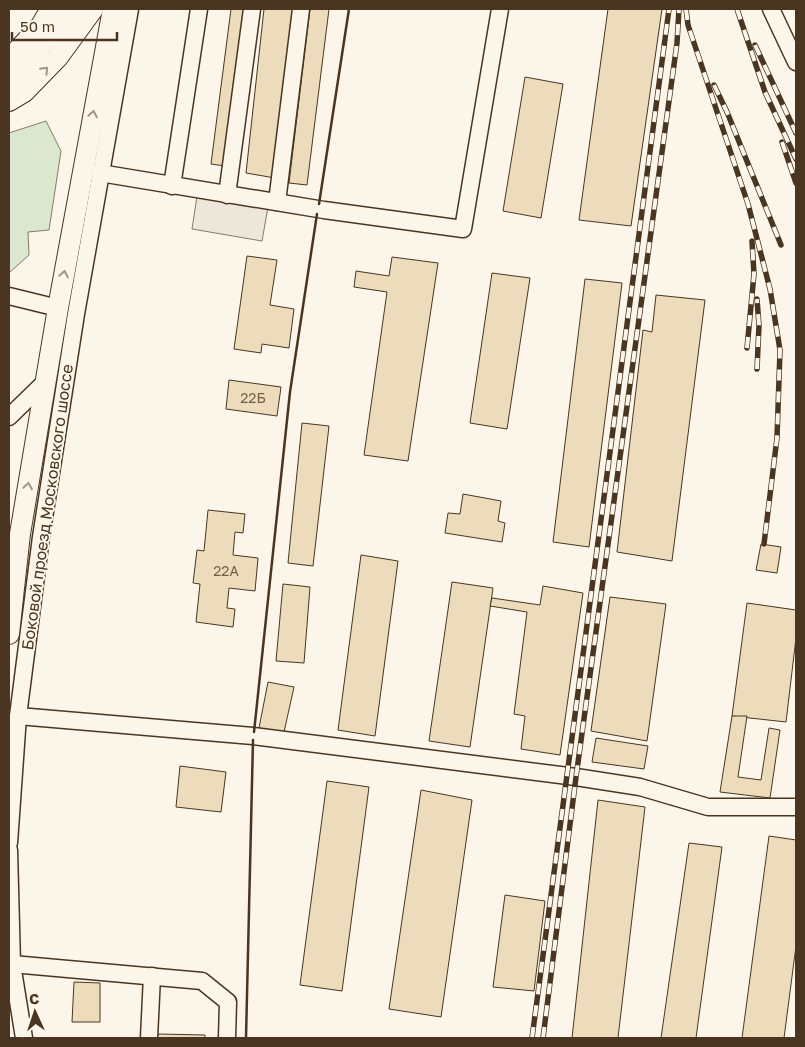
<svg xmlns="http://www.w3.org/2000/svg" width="805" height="1047" font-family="'Golos Text',sans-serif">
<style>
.green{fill:#dce7d0;stroke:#887966}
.parking{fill:#ede7d9;stroke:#887966}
.building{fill:#ecdcbc;stroke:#4a3520}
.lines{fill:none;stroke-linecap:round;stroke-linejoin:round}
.minor-casing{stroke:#4a3520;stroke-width:19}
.major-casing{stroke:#4a3520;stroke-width:22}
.minor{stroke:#fbf6e9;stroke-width:16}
.major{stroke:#fbf6e9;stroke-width:20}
.rail-casing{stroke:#4a3520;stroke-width:5.5}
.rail{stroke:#fbf6e9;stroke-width:4;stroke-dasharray:11;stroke-linecap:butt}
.wall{stroke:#4a3520;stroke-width:2.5}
.oneway{stroke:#a29684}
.labels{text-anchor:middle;stroke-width:4;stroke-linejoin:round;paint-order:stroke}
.number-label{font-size:14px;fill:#725f47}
.street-label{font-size:16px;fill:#4a3520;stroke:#fbf6e9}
</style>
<rect width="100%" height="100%" fill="#fbf6e9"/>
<path class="green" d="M46 121 61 151 49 230 28 232 29 255 9 273V133Z"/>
<path class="parking" d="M198 190 269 201 262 241 192 229Z"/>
<g class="building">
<path d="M231 9H246L225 166 211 164Z"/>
<path d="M264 9H294L275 178 246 173Z"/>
<path d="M310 9H329L307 185 289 183Z"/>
<path d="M608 9H662L631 226 579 220Z"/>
<path d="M525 77 563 84 541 218 503 211Z"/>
<path d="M247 256 277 260 270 305 294 309 289 348 262 344 261 353 234 349Z"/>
<path d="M392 257 438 263 408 461 364 455 387 292 354 287 356 271 389 276Z"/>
<path d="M492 273 530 278 507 429 470 423Z"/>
<path d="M585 279 622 283 589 547 553 542Z"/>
<path d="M656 295 705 300 672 561 617 552 643 330 652 332Z"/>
<path d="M229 380 281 387 277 416 226 409Z"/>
<path d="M302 423 329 426 313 566 288 563Z"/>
<path d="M463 494 501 501 498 521 505 523 502 542 445 533 448 513 460 514Z"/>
<path d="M208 510 245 514 243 533 235 532 233 555 258 558 255 591 229 588 227 608 235 609 233 627 196 622 200 584 193 583 197 550 204 551Z"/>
<path d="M761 544 781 547 777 573 756 570Z"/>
<path d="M361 555 398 561 375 736 338 730Z"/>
<path d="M452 582 493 588 470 747 429 741Z"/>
<path d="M283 584 310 587 304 663 276 661Z"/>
<path d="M543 586 583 593 560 755 521 749 525 716 514 714 527 612 490 606 492 598 540 605Z"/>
<path d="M610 597 666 604 647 741 591 731Z"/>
<path d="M747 603 796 610V638L786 722 732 716Z"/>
<path d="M268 682 294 687 284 732 259 728Z"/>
<path d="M732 716H747L738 777 761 780 769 728 780 730 770 798 720 792Z"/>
<path d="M596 738 648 746 644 769 592 762Z"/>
<path d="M180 766 226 772 221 812 176 807Z"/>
<path d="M327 781 369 787 342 991 300 985Z"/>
<path d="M421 790 472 800 441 1017 389 1009Z"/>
<path d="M598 800 645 807 618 1038H572Z"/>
<path d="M769 836 796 840V946L784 1038H742Z"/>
<path d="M689 843 722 847 696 1038H661Z"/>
<path d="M505 895 545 901 534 991 493 987Z"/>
<path d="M74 982 100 983V1022H72Z"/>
<path d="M158 1034 205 1035V1038H157Z"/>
</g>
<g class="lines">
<defs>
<g id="minor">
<path d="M771 9 796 62"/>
<path d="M100 173 324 210 463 229 500 9"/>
<path d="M172 186 199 9"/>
<path d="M227 195 252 9"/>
<path d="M277 202 301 9"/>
<path d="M9 296 58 308"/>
<path d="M9 417 46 381"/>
<path d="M18 716 253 736 576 777 640 787 708 807H796"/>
<path d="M9 843 18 716 41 537 76 314 130 9"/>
<path d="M9 850 12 964 24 1038"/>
<path d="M12 964 202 981 228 1002 227 1038"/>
<path d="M149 1038 152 976"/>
</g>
<g id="major">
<path d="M9 59 40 27 51 9"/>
<path d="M9 82 15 78 72 9"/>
<path d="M9 101 24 92 58 57 93 9"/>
<path d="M9 634 20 534 58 308 113 9"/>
</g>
</defs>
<use href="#minor" class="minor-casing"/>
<use href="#major" class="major-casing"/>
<use href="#minor" class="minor"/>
<use href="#major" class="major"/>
<defs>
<g id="rail">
<path d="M686 9 688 25 748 204 770 289 780 350 777 438 764 544"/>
<path d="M737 9 765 92 796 159"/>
<path d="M755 45 796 133"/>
<path d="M714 85 727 112 781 245"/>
<path d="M782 142 796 183"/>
<path d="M747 348 754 274 752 241"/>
<path d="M757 369 759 325 757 299"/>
<path d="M532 1038 669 9"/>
<path d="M543 1038 576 777 677 43 679 9"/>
</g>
</defs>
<use href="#rail" class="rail-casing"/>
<use href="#rail" class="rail"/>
<g class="wall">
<path d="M319 204 349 9"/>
<path d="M254 732 290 392 317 214"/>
<path d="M246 1038 253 740"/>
</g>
</g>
<defs><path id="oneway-chevron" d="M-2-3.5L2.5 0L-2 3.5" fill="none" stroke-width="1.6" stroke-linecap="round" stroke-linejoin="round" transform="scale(1.25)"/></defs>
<g class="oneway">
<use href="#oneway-chevron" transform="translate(45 70) rotate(-46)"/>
<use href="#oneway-chevron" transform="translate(93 114) rotate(-80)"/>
<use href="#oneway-chevron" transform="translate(64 274) rotate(-80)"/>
<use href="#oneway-chevron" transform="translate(28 486) rotate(-81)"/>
</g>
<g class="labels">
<g class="number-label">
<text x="253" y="403">22Б</text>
<text x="226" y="576">22А</text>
</g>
<g class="street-label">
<text transform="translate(47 507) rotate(-82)" y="6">Боковой проезд Московского шоссе</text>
</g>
</g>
<rect width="805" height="1047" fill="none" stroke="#4a3520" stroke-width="20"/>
<g transform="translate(35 1012) rotate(357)" stroke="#fbf6e9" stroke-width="4" paint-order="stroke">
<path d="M0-4L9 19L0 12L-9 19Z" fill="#4a3520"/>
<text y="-8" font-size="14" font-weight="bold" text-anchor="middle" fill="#4a3520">С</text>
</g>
<path d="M12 32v8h105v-8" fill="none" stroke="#4a3520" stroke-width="2.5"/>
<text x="20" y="32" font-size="15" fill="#4a3520" stroke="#fbf6e9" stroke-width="4" paint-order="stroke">50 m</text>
</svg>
